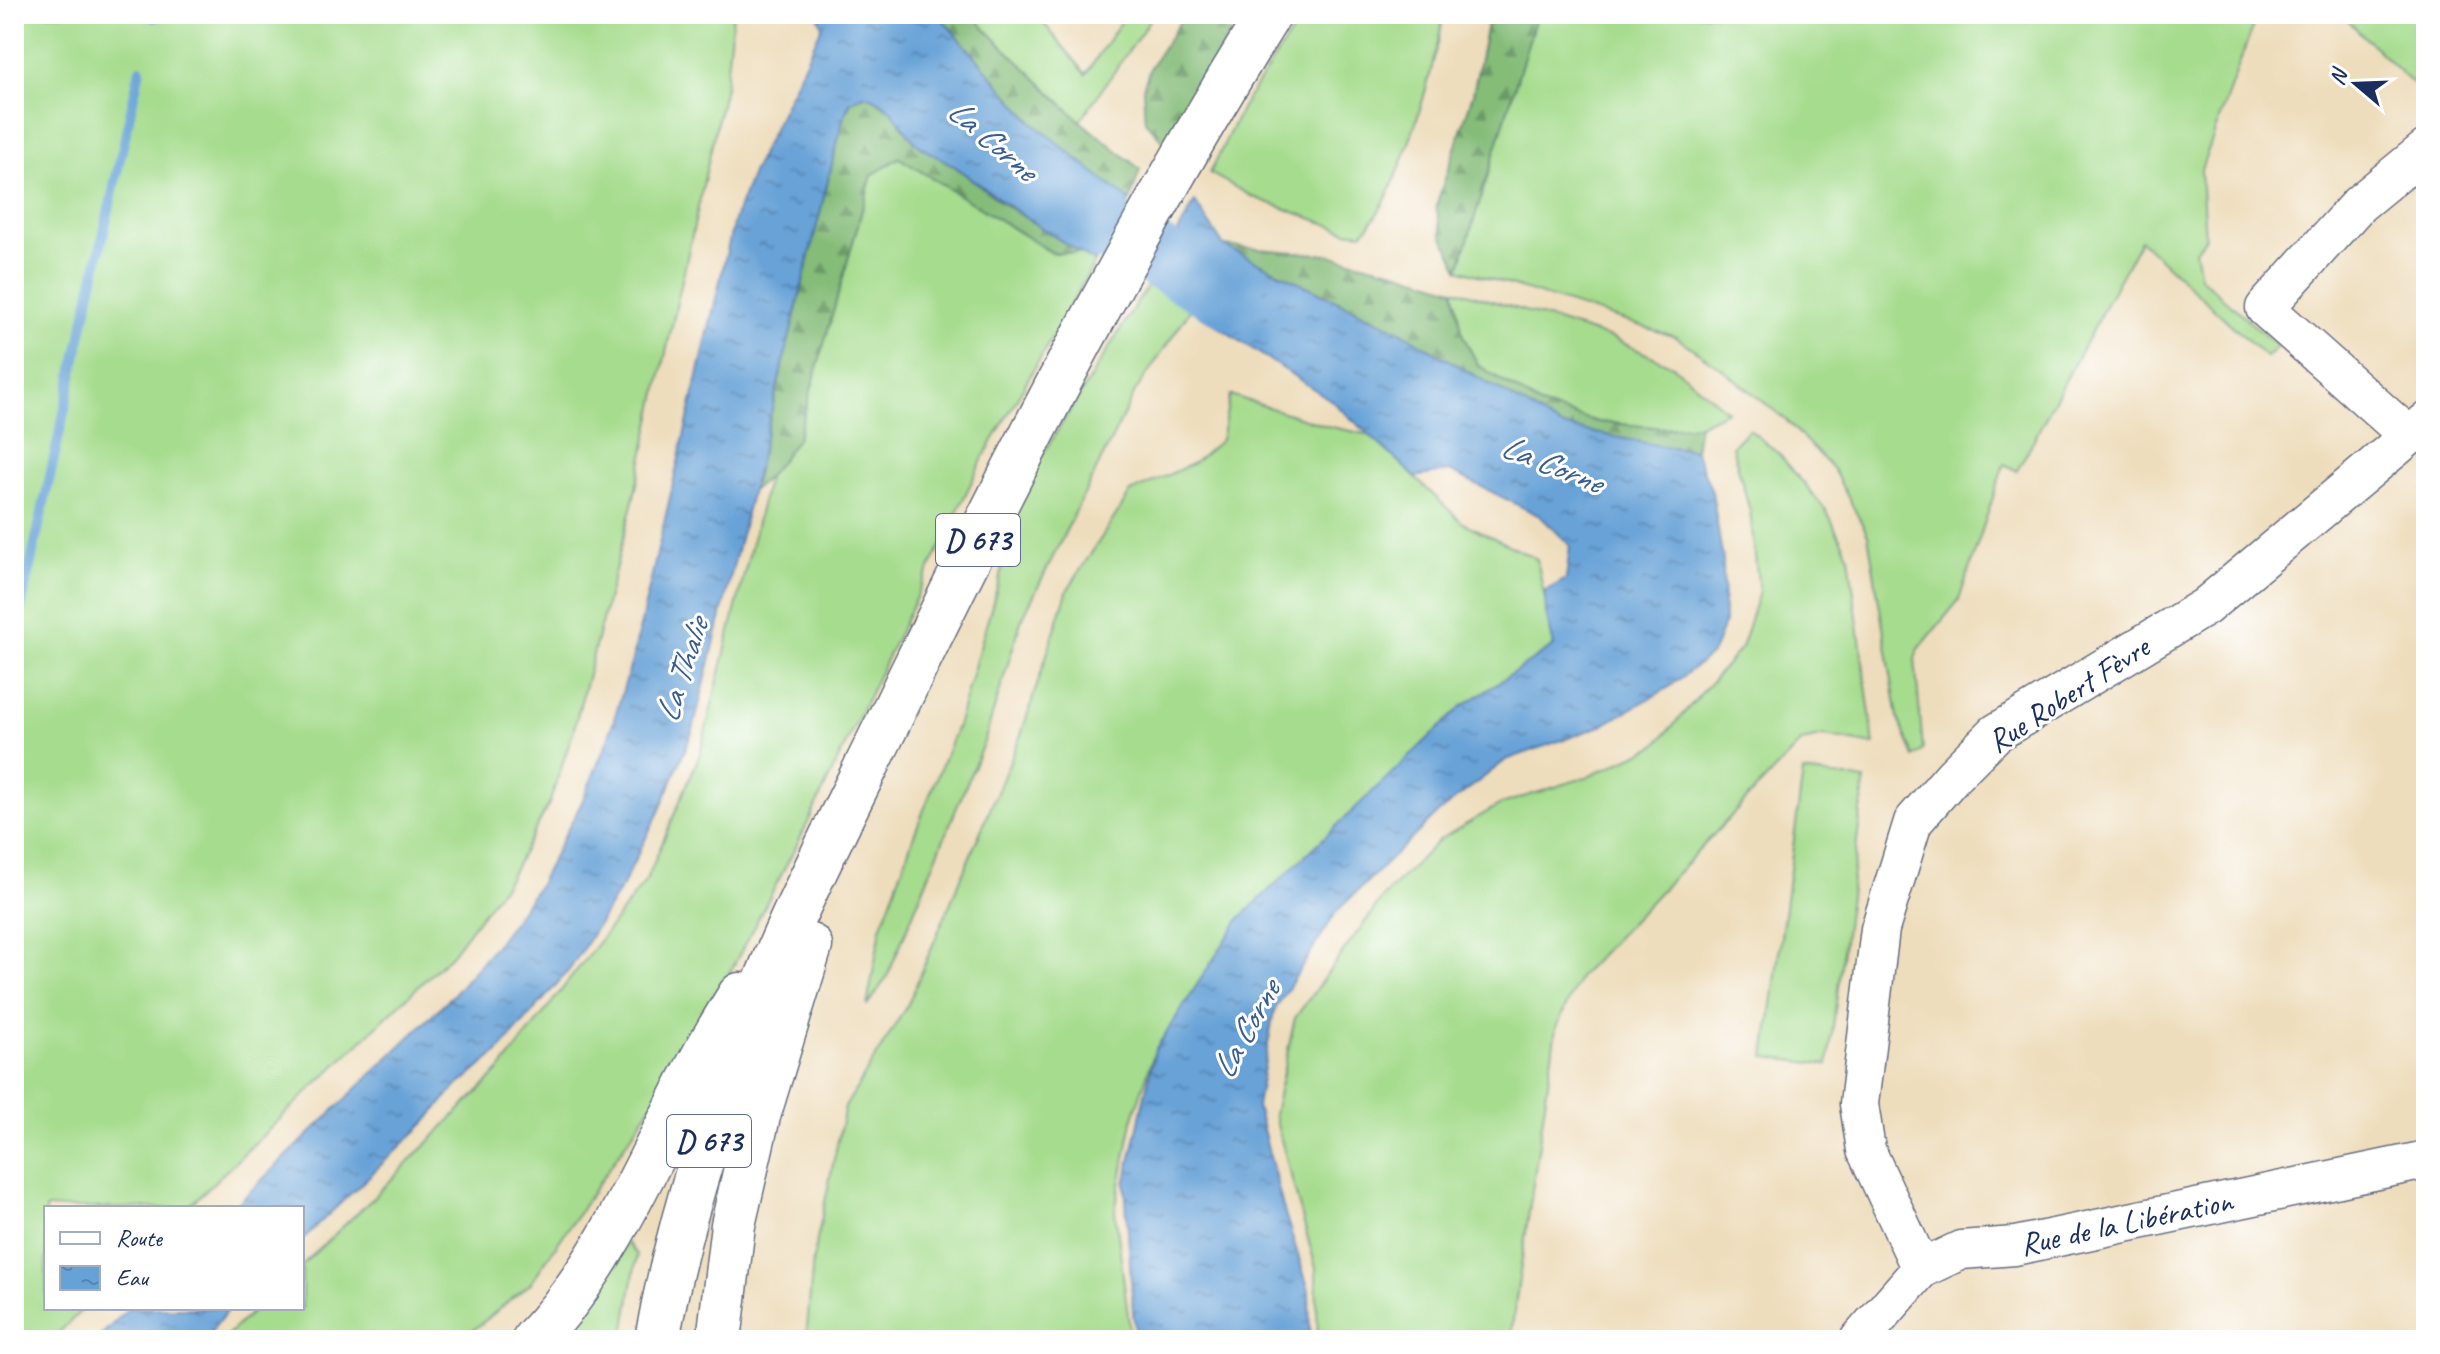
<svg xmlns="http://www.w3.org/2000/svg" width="2440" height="1354" font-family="Caveat,sans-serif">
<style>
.grass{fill:#a6dc8d;stroke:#608676;stroke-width:2}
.forest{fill:url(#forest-firs);stroke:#50766b;stroke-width:2}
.water{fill:url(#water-ripples);stroke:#41689a;stroke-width:2}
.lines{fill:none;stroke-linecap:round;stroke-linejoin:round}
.stream{stroke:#67a2d7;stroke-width:10}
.river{stroke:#67a2d7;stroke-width:62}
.minor-casing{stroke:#656c7f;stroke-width:41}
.major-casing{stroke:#656c7f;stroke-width:47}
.minor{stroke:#fff;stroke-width:38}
.major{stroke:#fff;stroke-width:44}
.labels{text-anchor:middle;stroke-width:6;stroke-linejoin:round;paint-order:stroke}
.shield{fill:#fff;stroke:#5f6d8e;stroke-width:2}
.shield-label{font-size:30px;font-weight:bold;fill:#1b2f5e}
.street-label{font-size:32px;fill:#1b2f5e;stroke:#fff}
.water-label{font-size:34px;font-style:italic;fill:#395d8e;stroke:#fff}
</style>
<defs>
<pattern id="forest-firs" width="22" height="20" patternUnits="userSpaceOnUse" patternTransform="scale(2)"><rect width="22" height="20" fill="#84bc78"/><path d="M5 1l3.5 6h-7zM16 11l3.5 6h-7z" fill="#6b9966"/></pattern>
<pattern id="water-ripples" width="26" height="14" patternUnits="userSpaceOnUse" patternTransform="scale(2)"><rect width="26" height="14" fill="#67a2d7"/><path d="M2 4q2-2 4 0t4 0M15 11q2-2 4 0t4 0" fill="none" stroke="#5484b2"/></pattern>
</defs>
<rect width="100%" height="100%" fill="#fff"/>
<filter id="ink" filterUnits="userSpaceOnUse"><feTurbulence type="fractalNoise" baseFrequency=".0125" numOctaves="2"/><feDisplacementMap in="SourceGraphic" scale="16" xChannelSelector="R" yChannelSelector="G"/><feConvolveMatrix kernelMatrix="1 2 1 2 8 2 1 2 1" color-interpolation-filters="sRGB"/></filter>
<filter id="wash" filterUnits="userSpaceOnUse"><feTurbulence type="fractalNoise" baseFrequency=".006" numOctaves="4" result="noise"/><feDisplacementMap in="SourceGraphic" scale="32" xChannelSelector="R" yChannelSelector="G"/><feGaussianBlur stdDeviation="1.8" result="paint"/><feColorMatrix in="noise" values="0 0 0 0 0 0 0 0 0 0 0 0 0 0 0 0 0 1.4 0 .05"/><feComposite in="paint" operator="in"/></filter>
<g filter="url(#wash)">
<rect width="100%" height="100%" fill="#eeddbc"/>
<g class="grass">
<path d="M14 14H733L725 86 634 497 573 732 549 804 509 878 451 955 187 1208H46V1308H84L51 1340H14Z"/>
<path d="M974 14H1036L1086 74 1126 14H1154L1080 121 982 26Z"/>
<path d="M1304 14H1444C1434 66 1400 198 1362 233L1346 231 1253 197 1210 173 1242 107Z"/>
<path d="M1537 14H2257L2201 170 2205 237 2195 250 2200 277 2277 346 2266 357 2140 240 2017 471 2004 464 1959 600 1918 650 1915 659 1923 750 1914 757 1898 718 1868 535 1833 469 1785 419 1722 369 1676 337 1459 269Z"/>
<path d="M2341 14H2426V97Z"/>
<path d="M899 157 1052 253H1080L1095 262 983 458 800 839 688 1052 530 1284 461 1340H222L256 1308H302V1265L370 1201 500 1070 647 879 700 754 768 477 797 439 872 175Z"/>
<path d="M1150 282 1191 309 1135 392 1021 621 985 739 887 977 867 1006 881 928 914 835 957 726 999 581 1020 491Z"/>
<path d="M1454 289 1614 339 1673 366 1727 411 1699 425 1665 428 1598 422 1540 405 1478 365 1463 336Z"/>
<path d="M1230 395 1327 426 1370 435 1463 523 1537 559 1554 646 1461 707 1155 1050 1132 1121 1115 1211 1131 1340H806L813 1259 845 1107 908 1004 1021 735 1068 589 1131 492 1194 463 1221 440Z"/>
<path d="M1749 429 1779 454 1826 510 1849 556 1874 745 1825 736 1802 741 1580 976 1556 1028 1510 1340H1318L1316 1268 1274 1114 1295 1018 1384 896 1439 840 1501 804 1590 776 1655 746 1741 648 1759 592 1750 511 1732 446Z"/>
<path d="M1803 772 1865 780 1828 1065 1765 1057Z"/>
<path d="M627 1243 637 1255 623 1340H559Z"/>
</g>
<g class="forest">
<path d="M938 14H974L982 26 1080 121 1140 169 1130 201 1034 124Z"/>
<path d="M1185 14H1242L1164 142 1145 121 1143 88 1151 66Z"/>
<path d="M1489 14H1537L1459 269 1442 235 1436 206 1473 94Z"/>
<path d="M869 95 896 114 921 147 954 166 1002 203 1080 253H1053L899 158 872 175 797 439 768 477 752 491 843 119 852 100Z"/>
<path d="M1224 246 1329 255 1396 271 1454 289 1463 336 1478 365 1540 405 1598 422 1665 428 1699 425 1695 450 1661 446 1560 426 1398 330Z"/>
</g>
<g class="water">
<path d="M818 14H938L1034 124 1130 201 1116 220 1095 262C1049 234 1006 205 963 172 949 160 929 155 916 143 899 125 891 99 863 95L850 102 843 119 693 730 660 810 621 888 570 969 498 1052 453 1090 426 1122 302 1240V1208H233L453 995 498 942 538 886 582 802 607 742 633 657 734 220 753 171 822 27Z"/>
<path d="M1195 202 1224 246 1398 330 1560 426 1661 446 1695 450 1712 492 1723 561 1724 624 1713 653 1668 688 1601 726 1506 760 1438 813 1337 911 1274 1011 1257 1106 1283 1207 1309 1290 1310 1340H1137L1133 1313 1125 1184 1155 1050 1240 918 1461 707 1554 646 1546 614 1545 591 1566 579 1570 545 1540 516 1450 471 1415 477 1332 401 1150 282Z"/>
<path d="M129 1308H229L205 1340H96Z"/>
</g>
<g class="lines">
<g class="stream">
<path d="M154 18 155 14"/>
<path d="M14 639 140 69"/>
</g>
<path class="river" d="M1040 180 1085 216 1235 301"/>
</g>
</g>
<g filter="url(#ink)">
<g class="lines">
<defs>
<g id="minor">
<path d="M2409 436 2265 308 2359 204 2426 149"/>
<path d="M1921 1269 1866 1150 1859 1104 1880 929 1913 822 1953 776 1996 733 2205 607 2426 422"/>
<path d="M1859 1340 1921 1269 1961 1250 2015 1246 2426 1160"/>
</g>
<g id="major">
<path d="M534 1340C604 1267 642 1174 688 1085 704 1054 722 1024 740 995"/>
<path d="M657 1340C681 1206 727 1072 780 947 819 857 866 770 908 681 1019 454 1135 229 1269 14"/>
<path d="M719 1340 733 1225 758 1116 810 946"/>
</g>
</defs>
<use href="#minor" class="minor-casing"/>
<use href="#major" class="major-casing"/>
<use href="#minor" class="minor"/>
<use href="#major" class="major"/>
</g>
</g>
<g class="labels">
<g class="shield">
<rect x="936" y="514" width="84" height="52" rx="6"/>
<rect x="667" y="1115" width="84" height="52" rx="6"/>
</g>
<g class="shield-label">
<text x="978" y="550">D 673</text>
<text x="709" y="1151">D 673</text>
</g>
<g class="street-label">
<text transform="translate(2068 694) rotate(-33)" y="11">Rue Robert Fèvre</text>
<text transform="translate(2126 1222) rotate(-12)" y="11">Rue de la Libération</text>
</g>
<g class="water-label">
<text transform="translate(993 139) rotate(41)" y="12">La Corne</text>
<text transform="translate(1552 463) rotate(22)" y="12">La Corne</text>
<text transform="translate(681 670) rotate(-72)" y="12">La Thalie</text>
<text transform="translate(1245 1029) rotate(-61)" y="12">La Corne</text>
</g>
</g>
<rect width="2440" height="1354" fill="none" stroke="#fff" stroke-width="48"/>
<rect x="44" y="1206" width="260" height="104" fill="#ffffff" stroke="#a4acbf" stroke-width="2"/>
<rect x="60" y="1232" width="40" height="12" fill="#ffffff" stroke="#a4acbf" stroke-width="2"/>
<text x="116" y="1246" font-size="24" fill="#1b2f5e">Route</text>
<rect x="60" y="1266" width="40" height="24" fill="url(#water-ripples)" stroke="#a4acbf" stroke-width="2"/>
<text x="116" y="1286" font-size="24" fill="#1b2f5e">Eau</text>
<g transform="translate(2356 84) rotate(289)" stroke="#ffffff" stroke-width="6" paint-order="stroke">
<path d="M0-6L14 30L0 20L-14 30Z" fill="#1b2f5e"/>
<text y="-12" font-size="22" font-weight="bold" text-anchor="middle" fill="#1b2f5e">N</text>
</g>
</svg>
